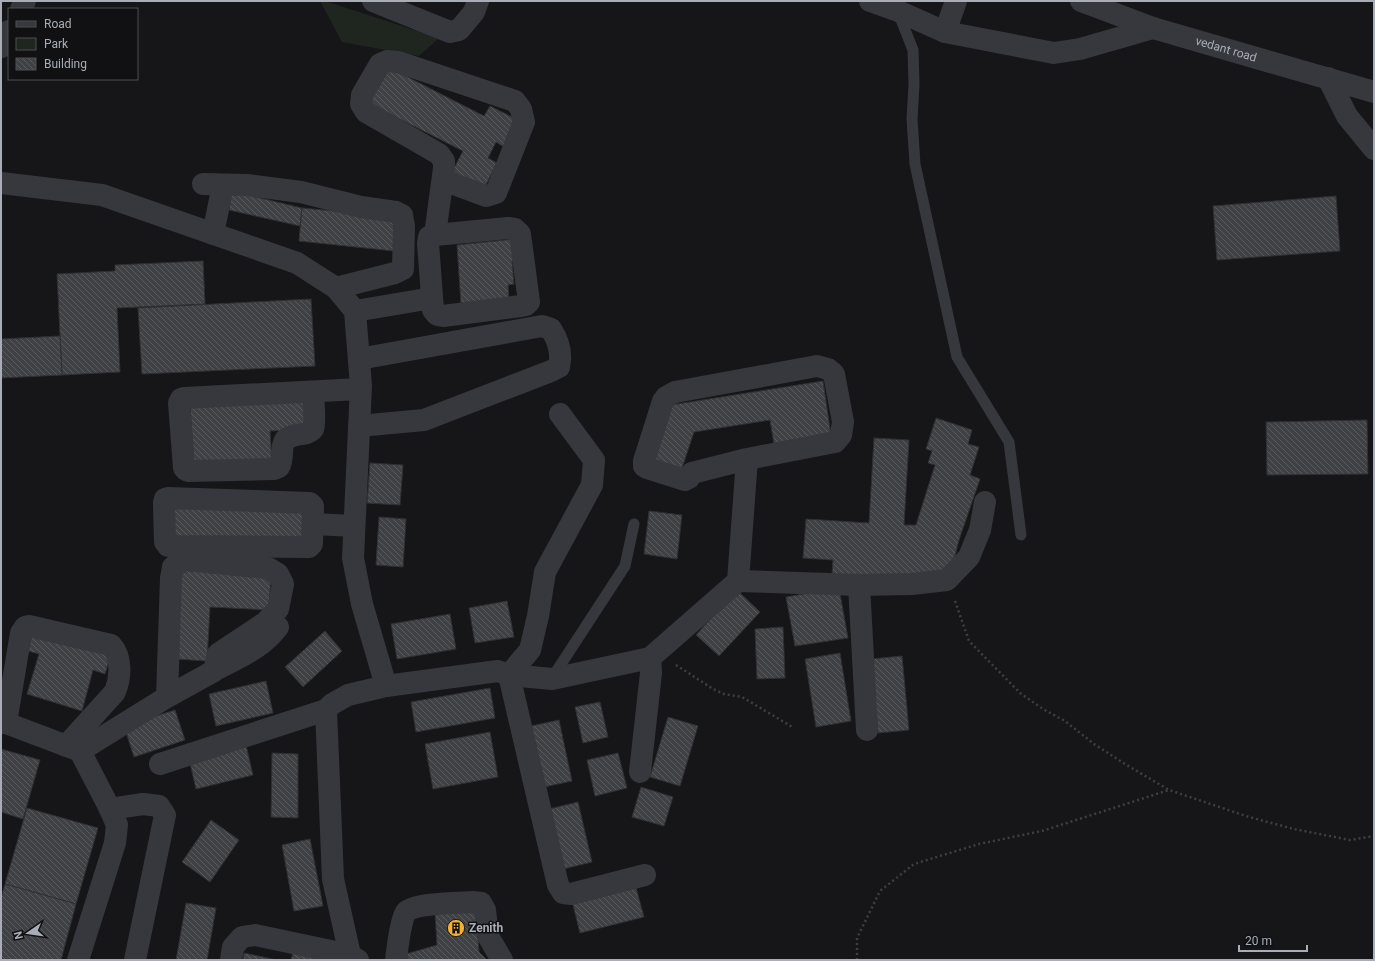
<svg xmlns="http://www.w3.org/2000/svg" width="1375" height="961" font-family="Roboto,sans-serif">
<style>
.green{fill:#1e261f}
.building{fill:url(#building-back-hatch);stroke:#303034}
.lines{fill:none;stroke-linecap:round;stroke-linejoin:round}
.path{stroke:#3d3f44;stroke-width:2.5;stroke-dasharray:2 3;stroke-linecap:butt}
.service{stroke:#37383d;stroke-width:11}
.minor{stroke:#37383d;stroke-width:22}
.tertiary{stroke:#37383d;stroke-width:22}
.labels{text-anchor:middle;stroke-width:3;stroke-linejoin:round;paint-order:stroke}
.street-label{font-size:12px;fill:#a8adb8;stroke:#111113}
.poi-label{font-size:12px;font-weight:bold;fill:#a8adb8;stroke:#111113;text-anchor:start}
</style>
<defs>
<pattern id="building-back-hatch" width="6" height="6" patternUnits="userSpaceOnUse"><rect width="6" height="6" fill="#404145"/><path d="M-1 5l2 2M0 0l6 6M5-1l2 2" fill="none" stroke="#595a5e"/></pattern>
</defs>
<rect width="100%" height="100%" fill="#161618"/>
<path class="green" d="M320 1H325L439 38 419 56 342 42Z"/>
<g class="building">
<path d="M386 66 484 116 490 106 518 120 504 147 496 142 488 158 497 163 484 189 452 172 463 151 368 103Z"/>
<path d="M231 191 302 208 300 226 229 210Z"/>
<path d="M1336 196 1340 251 1217 260 1213 206Z"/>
<path d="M302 208 397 217 394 251 299 241Z"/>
<path d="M515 239 518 260 512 261 514 284 508 285 509 301 461 305 457 245Z"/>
<path d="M203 261 205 304 117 308 120 372 62 375 57 274 115 271V265Z"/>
<path d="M311 299 315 366 142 374 138 308Z"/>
<path d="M60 336 62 375 1 378V339Z"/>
<path d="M823 381 831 435 774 444 770 420 694 432 680 474 652 464 671 405Z"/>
<path d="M309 400 311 429 270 431 272 463 194 466 190 406Z"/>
<path d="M936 418 972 430 968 444 979 447 970 475 980 479 959 540 955 556 945 570 913 578 832 575 833 560 803 558 806 519 869 523 874 438 909 440 904 525H916L935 465 928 463 932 451 926 449Z"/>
<path d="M1367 420 1368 474 1267 475 1266 422Z"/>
<path d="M370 463 403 465 400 505 367 503Z"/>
<path d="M168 503 308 504V544L168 543Z"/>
<path d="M649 511 682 515 677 559 644 554Z"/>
<path d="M379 517 406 519 403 567 376 565Z"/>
<path d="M179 570 271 575 269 610 210 607 207 661 175 659Z"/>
<path d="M839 588 848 638 795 646 786 597Z"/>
<path d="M737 590 760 612 719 656 696 635Z"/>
<path d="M507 601 514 637 475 643 469 608Z"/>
<path d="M450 614 456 649 397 659 391 624Z"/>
<path d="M783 627 785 678 757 679 755 629Z"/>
<path d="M33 631 111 654 105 674 93 670 82 711 27 694 39 654 28 651Z"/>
<path d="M325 631 342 651 303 687 285 667Z"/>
<path d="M840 653 851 721 816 727 805 659Z"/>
<path d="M902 656 909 730 878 733 871 659Z"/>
<path d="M266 681 273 713 216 726 209 694Z"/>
<path d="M490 688 495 718 416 732 411 702Z"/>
<path d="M600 702 608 737 583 743 575 707Z"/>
<path d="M175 710 185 740 134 757 124 726Z"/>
<path d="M668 717 698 726 680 786 650 777Z"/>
<path d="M559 720 572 781 544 787 531 726Z"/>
<path d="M490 732 498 777 433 789 425 744Z"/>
<path d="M246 745 253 775 196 789 189 759Z"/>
<path d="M1 749 40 760 23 819 1 812Z"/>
<path d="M272 753 298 754V818L271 817Z"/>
<path d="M618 753 627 788 595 796 587 760Z"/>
<path d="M641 787 673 797 664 826 632 817Z"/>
<path d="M578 802 592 862 563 869 549 809Z"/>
<path d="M27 808 98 828 76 904 5 884Z"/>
<path d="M211 820 239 840 210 882 182 862Z"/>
<path d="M310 839 323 906 294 911 282 845Z"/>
<path d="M5 884 76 904 61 960H1V898Z"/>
<path d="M635 884 644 917 580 933 572 901Z"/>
<path d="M186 903 216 908 207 960H176Z"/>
<path d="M476 910 479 952 487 960H408L406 954 437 945 435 912Z"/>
<path d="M294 948 324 960H291Z"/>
<path d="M244 953 277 960H243Z"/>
</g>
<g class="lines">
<g class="path">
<path d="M955 601 969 641 1020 693 1043 709 1065 721 1094 744 1125 764 1169 790 1249 817 1294 829 1350 840 1374 836"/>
<path d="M676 665 713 689 724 694 742 697 794 728"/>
<path d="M857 960V938L880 891 914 864 979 844 1042 831 1169 790"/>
</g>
<g class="service">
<path d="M898 12 913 50 914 85 912 119 915 164 957 357 1009 442 1021 535"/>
<path d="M552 678 625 566 634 524"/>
</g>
<g class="minor">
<path d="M373 1 450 32 459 30 474 12 478 1"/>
<path d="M870 1 898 11 945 32 1054 53 1080 49 1153 28"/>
<path id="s1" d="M1081 1 1153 28 1374 92"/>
<path d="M945 32 956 1"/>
<path d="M1328 78 1347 116 1374 149"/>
<path d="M1 183 102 195 297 263 336 288 355 311 361 386 353 558 362 604 386 686"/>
<path d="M203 184 247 185 301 192 361 207 396 212 402 215 404 226 403 269 395 273 336 288"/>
<path d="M508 228 515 229 520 234 529 302 526 305 521 306 443 316 437 315 433 310 428 243 429 237 435 235Z"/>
<path d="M213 234 223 185"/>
<path d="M435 235 444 168V161L439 154 366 112 361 104 362 95 380 64 387 61 398 62 515 101 521 109 524 122 496 193 486 196 443 180"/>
<path d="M355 311 432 298"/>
<path d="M359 359 542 326 551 329C558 340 562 354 559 367L551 371 424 420 359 426"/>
<path d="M313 392C313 400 316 422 313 429 309 434 301 434 296 435 292 436 288 437 285 440 280 448 284 459 279 467L274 469 188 471 186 470 184 468 179 403 181 399 184 398 360 389"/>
<path d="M560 414 594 460 592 485 545 572 538 616 530 650 509 675 558 885 563 893 571 894 645 875"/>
<path d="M168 498 310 503 313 506 312 544 309 547 168 546 165 542 164 503 165 499Z"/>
<path d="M313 524 354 526"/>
<path d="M738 581 859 585 912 584 947 580 969 557 980 530 985 502"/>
<path d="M859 585 867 730"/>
<path d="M219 668C242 656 262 648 278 627"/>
<path d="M326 710 333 879 350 955V960"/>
<path d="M1 723H6L80 751 110 809 117 825 115 843 78 960"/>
<path d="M6 723 21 633 25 627 29 626 111 645C122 657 121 677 115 692L66 746"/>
<path d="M80 751 167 697 214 671 218 654 266 622 278 609 283 584 278 574 268 568 185 560 173 567 171 578 167 697"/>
<path d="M160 764 326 710 332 704 348 695 386 686 498 671 509 675 552 679 650 658 738 581 747 459 835 442 841 435 843 422 834 374 828 369 817 366 675 392 666 397 663 401 644 461V466L647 468 685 480 689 478 692 473 747 459"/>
<path d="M640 772 651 673 650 658"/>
<path d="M110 809 143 804 159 806 165 815 135 960"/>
<path d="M231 960 233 947 242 937 255 935 350 955 358 960"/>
<path d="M396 960C397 951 401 917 406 912 415 903 459 903 473 902L481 903 485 910 488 936 502 960"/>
</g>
<g class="tertiary">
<path d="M21 9 25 1"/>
<path d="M1 47 9 31"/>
</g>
</g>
<defs>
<symbol id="building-disc" viewBox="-11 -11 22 22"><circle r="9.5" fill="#f2b134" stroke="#111113"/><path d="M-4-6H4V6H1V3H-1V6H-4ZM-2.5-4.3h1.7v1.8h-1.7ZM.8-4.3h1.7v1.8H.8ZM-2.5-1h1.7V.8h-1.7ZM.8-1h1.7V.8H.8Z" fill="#111"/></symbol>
</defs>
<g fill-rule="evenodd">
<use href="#building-disc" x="446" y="918" width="20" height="20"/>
</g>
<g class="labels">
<g class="street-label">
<text dy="4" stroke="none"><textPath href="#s1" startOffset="153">vedant road</textPath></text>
</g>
<g class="poi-label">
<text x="469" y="932">Zenith</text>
</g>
</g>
<rect width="1375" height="961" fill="none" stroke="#a8adb8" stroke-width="4"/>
<rect x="8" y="8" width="130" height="72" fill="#111113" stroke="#4d4f55"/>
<rect x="16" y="21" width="20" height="6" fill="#37383d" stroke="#4d4f55"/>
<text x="44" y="28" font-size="12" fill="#a8adb8">Road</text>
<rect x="16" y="38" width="20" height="12" fill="#1e261f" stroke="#4d4f55"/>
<text x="44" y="48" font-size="12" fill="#a8adb8">Park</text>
<rect x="16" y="58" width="20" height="12" fill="url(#building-back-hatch)" stroke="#4d4f55"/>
<text x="44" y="68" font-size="12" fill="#a8adb8">Building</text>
<g transform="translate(28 933) rotate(257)" stroke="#111113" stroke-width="3" paint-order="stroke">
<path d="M0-3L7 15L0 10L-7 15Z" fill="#a8adb8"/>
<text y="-6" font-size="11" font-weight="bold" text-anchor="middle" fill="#a8adb8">N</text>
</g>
<path d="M1239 945v6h68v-6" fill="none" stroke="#a8adb8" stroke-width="2"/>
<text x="1245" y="945" font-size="12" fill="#a8adb8" stroke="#111113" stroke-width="3" paint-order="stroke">20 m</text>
</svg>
